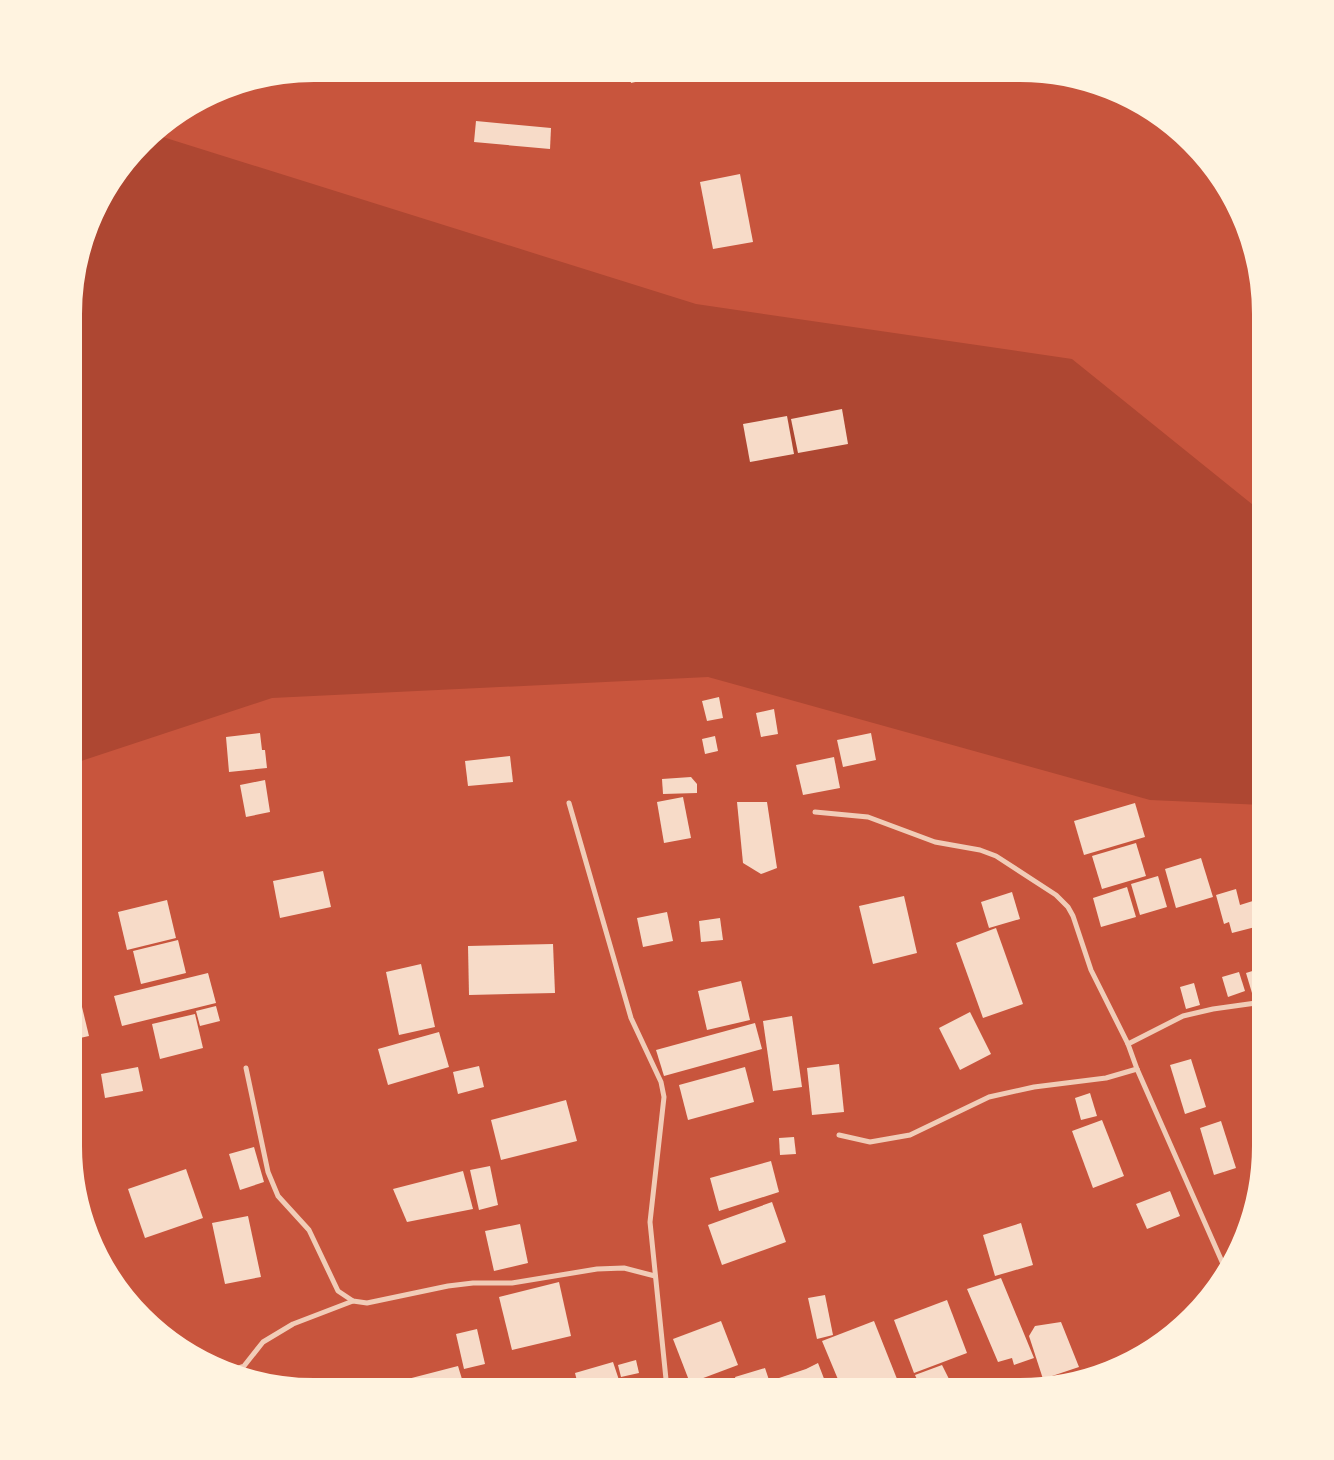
<svg xmlns="http://www.w3.org/2000/svg" width="1334" height="1460" font-family="'Space Grotesk',sans-serif">
<style>
.green{fill:#ae4732}
.building{fill:#f7dbc8}
.lines{fill:none;stroke-linecap:round;stroke-linejoin:round}
.minor{stroke:#f1ccb7;stroke-width:5}
.rim{fill:none;stroke:#fff3e0;stroke-width:6}
</style>
<rect width="100%" height="100%" fill="#c8553d"/>
<path class="green" d="M152 132 166 138 696 304 1072 359 1263 513V805L1150 800 708 677 272 698 72 764 75 267 103 192Z"/>
<g class="building">
<path d="M629 71H678L679 72 631 83Z"/>
<path d="M476 121 551 128 550 149 474 142Z"/>
<path d="M740 174 753 242 713 249 700 182Z"/>
<path d="M1250 234 1251 236 1255 256 1243 250Z"/>
<path d="M842 409 848 444 798 453 791 419Z"/>
<path d="M787 416 794 454 750 462 743 424Z"/>
<path d="M719 697 723 718 707 721 702 701Z"/>
<path d="M774 709 778 734 761 737 756 713Z"/>
<path d="M260 733 262 750H265L267 768 229 772 226 737Z"/>
<path d="M871 733 876 760 843 767 837 740Z"/>
<path d="M715 736 718 751 705 754 702 739Z"/>
<path d="M510 756 513 782 468 786 465 761Z"/>
<path d="M834 757 840 788 803 795 796 765Z"/>
<path d="M691 777 697 784V793L663 794 662 779Z"/>
<path d="M265 780 270 812 246 817 240 785Z"/>
<path d="M683 797 691 838 664 843 657 802Z"/>
<path d="M737 802H767L777 868 761 874 743 863Z"/>
<path d="M1135 803 1145 837 1084 855 1074 821Z"/>
<path d="M1136 843 1146 876 1102 889 1092 856Z"/>
<path d="M1201 858 1213 897 1176 908 1165 869Z"/>
<path d="M323 871 331 907 280 918 273 881Z"/>
<path d="M1158 876 1167 907 1140 915 1131 884Z"/>
<path d="M1127 887 1136 917 1101 927 1093 898Z"/>
<path d="M1236 889 1240 905 1256 900 1263 925 1232 933 1229 922 1224 924 1216 895Z"/>
<path d="M1012 892 1020 919 989 928 981 902Z"/>
<path d="M904 896 917 953 873 964 859 906Z"/>
<path d="M167 900 176 938 127 950 118 912Z"/>
<path d="M667 912 673 941 643 947 637 918Z"/>
<path d="M720 918 723 940 701 942 699 921Z"/>
<path d="M996 928 1023 1004 983 1018 956 943Z"/>
<path d="M178 940 186 973 141 984 133 951Z"/>
<path d="M553 944 555 993 469 995 468 946Z"/>
<path d="M421 964 435 1027 399 1035 386 972Z"/>
<path d="M1262 968 1263 989 1252 993 1246 973Z"/>
<path d="M1239 972 1245 991 1228 997 1222 977Z"/>
<path d="M208 973 216 1003 122 1026 114 996Z"/>
<path d="M741 981 750 1020 707 1030 698 991Z"/>
<path d="M1194 983 1200 1005 1186 1009 1180 987Z"/>
<path d="M216 1006 220 1021 200 1026 196 1011Z"/>
<path d="M82 1007 89 1036 71 1040V1010Z"/>
<path d="M970 1012 991 1054 960 1070 939 1028Z"/>
<path d="M195 1014 203 1048 160 1059 152 1024Z"/>
<path d="M792 1016 802 1087 773 1091 763 1021Z"/>
<path d="M755 1023 762 1049 664 1076 656 1050Z"/>
<path d="M439 1032 449 1067 388 1085 378 1049Z"/>
<path d="M1191 1059 1206 1107 1185 1114 1170 1065Z"/>
<path d="M839 1064 844 1112 812 1115 807 1068Z"/>
<path d="M479 1066 484 1087 458 1094 453 1072Z"/>
<path d="M138 1067 143 1091 105 1098 101 1074Z"/>
<path d="M745 1067 754 1102 688 1120 679 1085Z"/>
<path d="M1090 1093 1097 1116 1081 1120 1075 1098Z"/>
<path d="M566 1100 577 1141 501 1160 491 1120Z"/>
<path d="M1102 1120 1124 1176 1093 1188 1072 1131Z"/>
<path d="M1221 1121 1236 1168 1214 1175 1200 1128Z"/>
<path d="M794 1137 796 1154 780 1155 779 1138Z"/>
<path d="M254 1147 264 1182 240 1190 229 1154Z"/>
<path d="M771 1161 779 1192 719 1211 710 1178Z"/>
<path d="M490 1166 498 1205 479 1210 470 1170Z"/>
<path d="M186 1169 203 1218 145 1238 128 1189Z"/>
<path d="M463 1171 473 1209 407 1222 393 1189Z"/>
<path d="M1170 1191 1180 1216 1147 1229 1136 1204Z"/>
<path d="M772 1202 786 1242 722 1265 708 1225Z"/>
<path d="M248 1216 261 1277 225 1284 212 1223Z"/>
<path d="M1021 1223 1033 1265 995 1276 983 1235Z"/>
<path d="M520 1224 528 1263 494 1271 485 1231Z"/>
<path d="M1001 1278 1034 1358 1014 1365 1012 1358 998 1362 967 1289Z"/>
<path d="M559 1282 571 1336 512 1350 499 1297Z"/>
<path d="M825 1295 833 1335 817 1339 808 1298Z"/>
<path d="M947 1300 967 1353 914 1373 894 1320Z"/>
<path d="M721 1321 738 1365 690 1383 673 1339Z"/>
<path d="M874 1321 901 1389H842L822 1341Z"/>
<path d="M1061 1322 1079 1367 1043 1379 1029 1336 1035 1326Z"/>
<path d="M477 1329 485 1364 464 1369 456 1334Z"/>
<path d="M636 1360 639 1373 621 1377 618 1365Z"/>
<path d="M613 1362 622 1389H579L575 1373Z"/>
<path d="M818 1363 828 1389H779L776 1379 806 1369Z"/>
<path d="M942 1365 954 1389H921L915 1375Z"/>
<path d="M458 1366 465 1389H403L400 1381Z"/>
<path d="M765 1368 772 1389H739L735 1377Z"/>
</g>
<g class="lines">
<g class="minor">
<path d="M569 803 631 1018 661 1082 664 1097 650 1222 667 1389"/>
<path d="M815 812 868 817 935 842 980 850 996 856 1056 895 1068 907 1073 916 1091 970 1128 1044 1137 1069 1227 1273"/>
<path d="M1128 1044 1183 1016 1213 1009 1263 1002"/>
<path d="M246 1068 268 1172 278 1196 309 1230 338 1291 353 1301 367 1303 448 1286 473 1283H512L597 1269 624 1268 655 1276"/>
<path d="M839 1135 870 1142 910 1135 989 1097 1034 1087 1106 1078 1137 1069"/>
<path d="M226 1372 244 1366 263 1342 293 1324 353 1301"/>
</g>
</g>
<path d="M0 0H1334V1460H0ZM314 79H1020A235 235 0 0 1 1255 314V1146A235 235 0 0 1 1020 1381H314A235 235 0 0 1 79 1146V314A235 235 0 0 1 314 79Z" fill="#fff3e0" fill-rule="evenodd"/>
<path class="rim" d="M314 79H1020A235 235 0 0 1 1255 314V1146A235 235 0 0 1 1020 1381H314A235 235 0 0 1 79 1146V314A235 235 0 0 1 314 79Z"/>
</svg>
